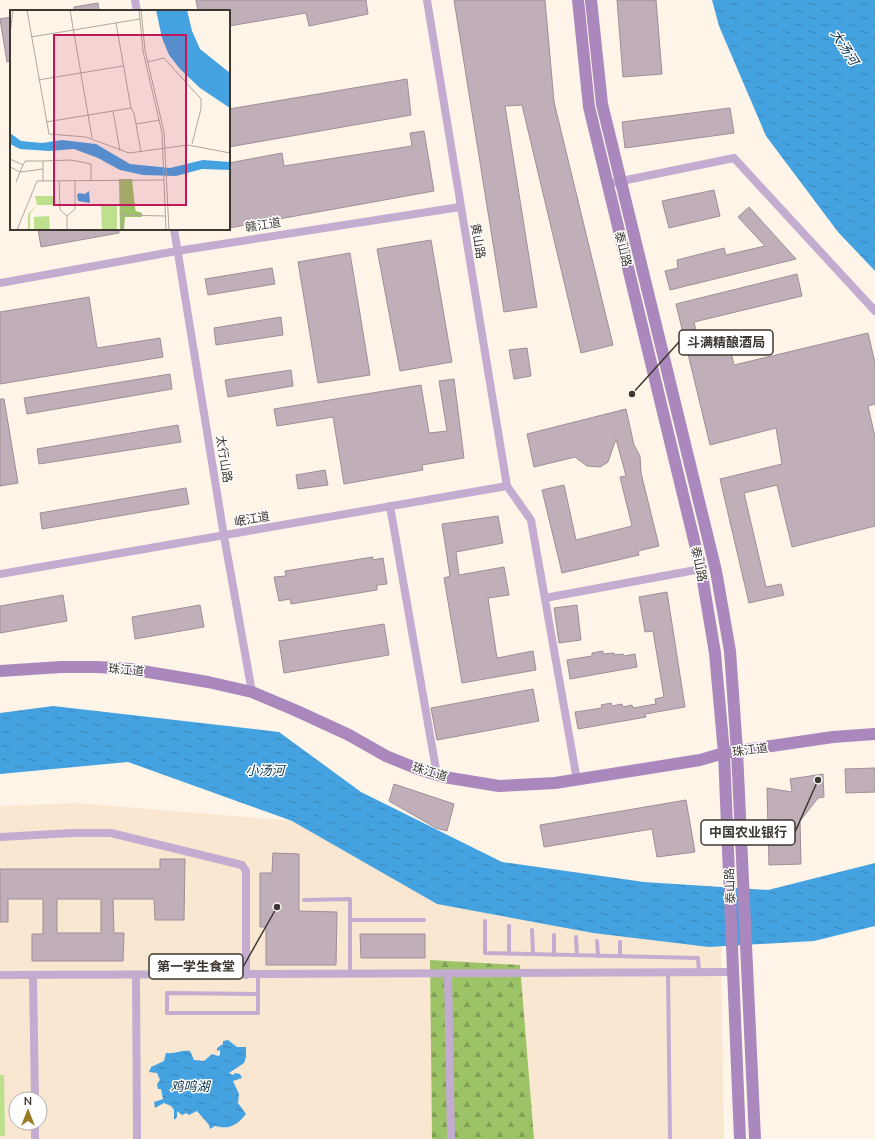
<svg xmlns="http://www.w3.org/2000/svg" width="875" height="1139" font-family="Mulish,'Noto Sans SC',sans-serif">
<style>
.built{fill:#f9e7d2;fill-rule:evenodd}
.forest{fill:url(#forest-firs)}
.park{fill:#bce08c}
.water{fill:url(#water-ripples)}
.building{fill:#c0afb9;stroke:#9e8e97;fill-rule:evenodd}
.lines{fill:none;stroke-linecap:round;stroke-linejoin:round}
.lane{stroke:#c3acd0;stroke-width:4}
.street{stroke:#c3acd0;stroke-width:8}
.secondary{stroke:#aa87bd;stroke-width:12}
.labels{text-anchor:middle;stroke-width:3;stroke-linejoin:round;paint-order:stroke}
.street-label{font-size:12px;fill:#3c3731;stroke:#fff}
.water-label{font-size:13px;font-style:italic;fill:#0d354e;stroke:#fff}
.inset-road{fill:none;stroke:#b0a89f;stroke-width:1}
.view{fill:#c2185b;fill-opacity:0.15;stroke:#c2185b;stroke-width:2}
.inset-edge{fill:none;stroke:#3c3731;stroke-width:2}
.leader{fill:none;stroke:#3c3731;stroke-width:1.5}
.callout-dot{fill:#3c3731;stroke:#fff;stroke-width:1.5}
.callout{fill:#fff;stroke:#3c3731;stroke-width:1.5}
.callout-label{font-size:13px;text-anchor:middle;font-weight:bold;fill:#3c3731}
</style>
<defs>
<pattern id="forest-firs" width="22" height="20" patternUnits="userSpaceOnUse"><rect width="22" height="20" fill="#9dc367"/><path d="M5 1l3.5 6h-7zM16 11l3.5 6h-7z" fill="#819f55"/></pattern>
<pattern id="water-ripples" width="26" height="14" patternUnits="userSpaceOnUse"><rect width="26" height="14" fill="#45a2e0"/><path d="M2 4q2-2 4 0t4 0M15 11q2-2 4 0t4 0" fill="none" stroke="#3b85b6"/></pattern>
</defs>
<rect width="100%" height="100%" fill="#fef4e8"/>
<path class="built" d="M77 803 294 821 721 941 724 1139H0V806ZM16 1099H40V1123H16Z"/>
<path class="forest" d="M430 960 520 965 534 1139H432Z"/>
<path class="park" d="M0 1075H4L5 1136H0Z"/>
<g class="water">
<path d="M712 0H875V271L838 232 766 136 719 26Z"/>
<path d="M53 706 279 732 361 792 502 862 644 882 768 890 875 863V926L814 941 709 947 593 933 437 904 292 821 128 762 0 774V713Z"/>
<path d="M228 1040 237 1047H246V1057L244 1063 229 1073 233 1075 235 1073 240 1074 242 1078 233 1081 239 1094 238 1103 246 1114C237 1125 230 1130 215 1126L210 1129 209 1125 197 1111 189 1115 186 1113 182 1115 177 1111V1117L174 1120V1110L171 1106 164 1103 155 1108 154 1102 163 1099 161 1089H158L157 1084 160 1080 157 1073 149 1072 151 1067 164 1061 166 1053C176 1054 181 1050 190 1051L194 1060 204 1061 212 1054 218 1056 220 1055V1050L217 1051V1048L223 1044V1041Z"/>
</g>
<g class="building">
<path d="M196 0H366L368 14 309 26 306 13 229 26V11H198Z"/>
<path d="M454 0H545L554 102 613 345 581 353 522 105 505 106 537 307 504 312Z"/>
<path d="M617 0H656L662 74 623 77Z"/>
<path d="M98 3 99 11H74V7Z"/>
<path d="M11 17V61L7 62 0 19Z"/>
<path d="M407 79 411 115 229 147V109Z"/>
<path d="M730 108 734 133 625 148 622 122Z"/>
<path d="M424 131 434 191 229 228V163L282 153 284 166 412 146 410 133Z"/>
<path d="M714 190 720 216 669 228 662 201Z"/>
<path d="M749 207 796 259 670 290 665 271 678 268 677 260 724 248 726 255 765 246 738 217Z"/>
<path d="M38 229H119V233L41 247Z"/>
<path d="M431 240 452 362 400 371 377 249Z"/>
<path d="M350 253 370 375 318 383 298 262Z"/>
<path d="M272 268 275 284 208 295 205 279Z"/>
<path d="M797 274 802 296 694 322 700 347 728 339 734 365 868 333 875 363V404L868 406 875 437V526L792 547 777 485 744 493 766 587 781 584 784 595 749 603 720 479 782 464 776 428 710 445 676 304Z"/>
<path d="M89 297 97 348 160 338 163 357 0 384V312Z"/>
<path d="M281 317 283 335 216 345 214 328Z"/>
<path d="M527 348 531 376 514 379 509 350Z"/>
<path d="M291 370 293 386 228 397 225 380Z"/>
<path d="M170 374 172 389 27 414 24 398Z"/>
<path d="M454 379 464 458 422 465 423 470 344 484 333 417 277 426 274 409 421 385 429 433 447 431 439 381Z"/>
<path d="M0 399H4L18 483 0 486Z"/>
<path d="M626 409 634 445 640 456 641 473 659 546 638 551 639 555 562 573 542 490 564 485 576 540 632 526 620 477 626 476 616 439 608 462 600 467 587 466 575 457 534 467 527 434Z"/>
<path d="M178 425 181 442 39 464 37 449Z"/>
<path d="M325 470 328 485 298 489 296 475Z"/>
<path d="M186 488 189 504 42 529 40 513Z"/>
<path d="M498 516 503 543 456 552 459 575 504 567 509 595 488 598 497 658 533 651 536 670 462 683 444 578 450 576 442 524Z"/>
<path d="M373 557V560L383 558 387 584 377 585V590L291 604 290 599 279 601 274 577 286 576 285 571Z"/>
<path d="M667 592 685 707 645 714 646 717 578 729 575 712 602 708 601 705 611 703 612 706 622 704 623 707 632 705 633 708 656 704 655 699 664 697 653 631 645 632 639 597Z"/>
<path d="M63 595 67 621 0 633V606Z"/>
<path d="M200 605 204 627 135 639 132 617Z"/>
<path d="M577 605 581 640 559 643 554 608Z"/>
<path d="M384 624 389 655 284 673 279 641Z"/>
<path d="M603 651V654L614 653V655L623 654 624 656 635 654 637 667 570 679 567 660 592 656V653Z"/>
<path d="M533 689 539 721 437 740 431 708Z"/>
<path d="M875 768V792L846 793 845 769Z"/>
<path d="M823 774 824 797 818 798 800 821 801 864 769 865 767 788 792 792 790 779Z"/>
<path d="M394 784 454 804 447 831 436 828 389 801Z"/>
<path d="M686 800 695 852 657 857 652 829 544 847 540 825Z"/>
<path d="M273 853 299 854V911L337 912 336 965H266V927H260V873H272Z"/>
<path d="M160 859H185L184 920H155L154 899H113L114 933H124L123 961H32V934H43V899H8V922H0V869H160ZM57 899H101V933H57Z"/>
<path d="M360 934H425V958H361Z"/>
</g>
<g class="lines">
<g class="lane">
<path d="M304 900 350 899V920"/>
<path d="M485 921V953L698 958 699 972"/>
<path d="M532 930 533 954"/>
<path d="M554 935V955"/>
<path d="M576 937 577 955"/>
<path d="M597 941 598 956"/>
<path d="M620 942V956"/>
<path d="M509 954V926"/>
<path d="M668 972 670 1139"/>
<path d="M350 974V920H424"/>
<path d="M258 994 167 993V1013H258V975"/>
</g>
<g class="street">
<path d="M135 0 137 11"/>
<path d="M427 0 507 486 531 520 577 780"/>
<path d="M607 184 734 158 875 311"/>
<path d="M174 229 224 536 252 692"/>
<path d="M0 283 177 251 460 207"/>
<path d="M390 506 437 775"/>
<path d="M0 574 507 486"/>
<path d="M545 598 701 569"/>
<path d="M0 837 72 833H111L242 865 246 871V975"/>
<path d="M0 975 733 972"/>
<path d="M448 975 451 1139"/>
<path d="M33 976 35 1099"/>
<path d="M136 976 137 1139"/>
<path d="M35 1123V1139"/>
</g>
<g class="secondary">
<path d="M578 0 589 107 701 569 715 653 724 753 740 1139"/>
<path d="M591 0 602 104 716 571 730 651 737 751 755 1139"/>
<path d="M0 671 61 667H97L130 669 208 682 252 692 297 711 349 735 386 756 418 769 444 777 499 786 555 783 700 760 724 753 833 737 875 734"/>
</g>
</g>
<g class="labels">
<g class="street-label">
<text transform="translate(263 225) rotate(-9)" y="4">赣江道</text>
<text transform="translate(478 241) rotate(80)" y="4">黄山路</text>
<text transform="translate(623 249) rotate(76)" y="4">泰山路</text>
<text transform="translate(224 459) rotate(81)" y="4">太行山路</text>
<text transform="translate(252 519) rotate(-10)" y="4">岷江道</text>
<text transform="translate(699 564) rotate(78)" y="4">泰山路</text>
<text transform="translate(126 670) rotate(5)" y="4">珠江道</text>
<text transform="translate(750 750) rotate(-8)" y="4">珠江道</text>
<text transform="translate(430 772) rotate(17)" y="4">珠江道</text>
<text transform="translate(730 886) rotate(-92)" y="4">泰山路</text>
</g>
<g class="water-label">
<text transform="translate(845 47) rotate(57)" y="5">大汤河</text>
<text x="265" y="775">小汤河</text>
<text x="190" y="1091">鸡鸣湖</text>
</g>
</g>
<g transform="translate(10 10)">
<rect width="220" height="220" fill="#fef4e8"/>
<path d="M109 169H122L125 198 126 201 132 203V207H115L114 220H110Z" fill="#9dc367"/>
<path d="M25 186H45V195H27L20 204V220H18V204L27 195ZM91 196H107V219H92ZM39 206 40 220H24V207Z" fill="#bce08c"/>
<path d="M146 0H177L182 21 190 39 220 63V98L190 78 170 59 159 45 152 28ZM0 123 11 131 32 133 52 130 86 134 120 154 160 158 193 150 220 152V160L192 159 166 166 133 165 110 160 88 148 64 139 39 141 10 139 0 134ZM79 181 80 193 68 191 67 185 69 183 75 184Z" fill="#45a2e0"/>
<path class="inset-road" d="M17 0 39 124 76 127 119 143 178 135 220 143M60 0 82 128M129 0 133 41 152 123 156 220M131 0 135 40 154 122 159 220M106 13 121 98 124 103 131 142M0 24 3 0M21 27 130 9M137 52 154 48 191 89V99L182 134M28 70 113 56M103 101 110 141M36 112 121 98M126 114 150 110M0 149 13 155 15 151H33M0 157 10 162 33 159V171M33 159V151L61 150 81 154V171M27 171 154 170M49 171 50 200 57 206 65 199V171M112 171V220M6 172 13 155M112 205 156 206M57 206V220M7 220 27 171"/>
<path class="view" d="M44 25H176V195H44Z"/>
<rect width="220" height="220" class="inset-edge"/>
</g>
<path class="leader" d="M632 394L679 342M818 780L795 832M277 907L243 967"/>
<g class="callout-dot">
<circle cx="632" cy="394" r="4"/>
<circle cx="818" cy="780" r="4"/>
<circle cx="277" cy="907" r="4"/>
</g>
<g class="callout">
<rect x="679" y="330" width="94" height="25" rx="4"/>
<rect x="701" y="820" width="94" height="25" rx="4"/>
<rect x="149" y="954" width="94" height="25" rx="4"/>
</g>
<g class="callout-label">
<text x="726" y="347">斗满精酿酒局</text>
<text x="748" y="837">中国农业银行</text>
<text x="196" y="971">第一学生食堂</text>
</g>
<g transform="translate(28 1111)"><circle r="19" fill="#ffffff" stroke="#b1afad"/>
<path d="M0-3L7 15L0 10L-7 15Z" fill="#9a7c25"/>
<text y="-6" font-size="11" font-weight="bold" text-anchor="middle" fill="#3c3731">N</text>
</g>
</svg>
